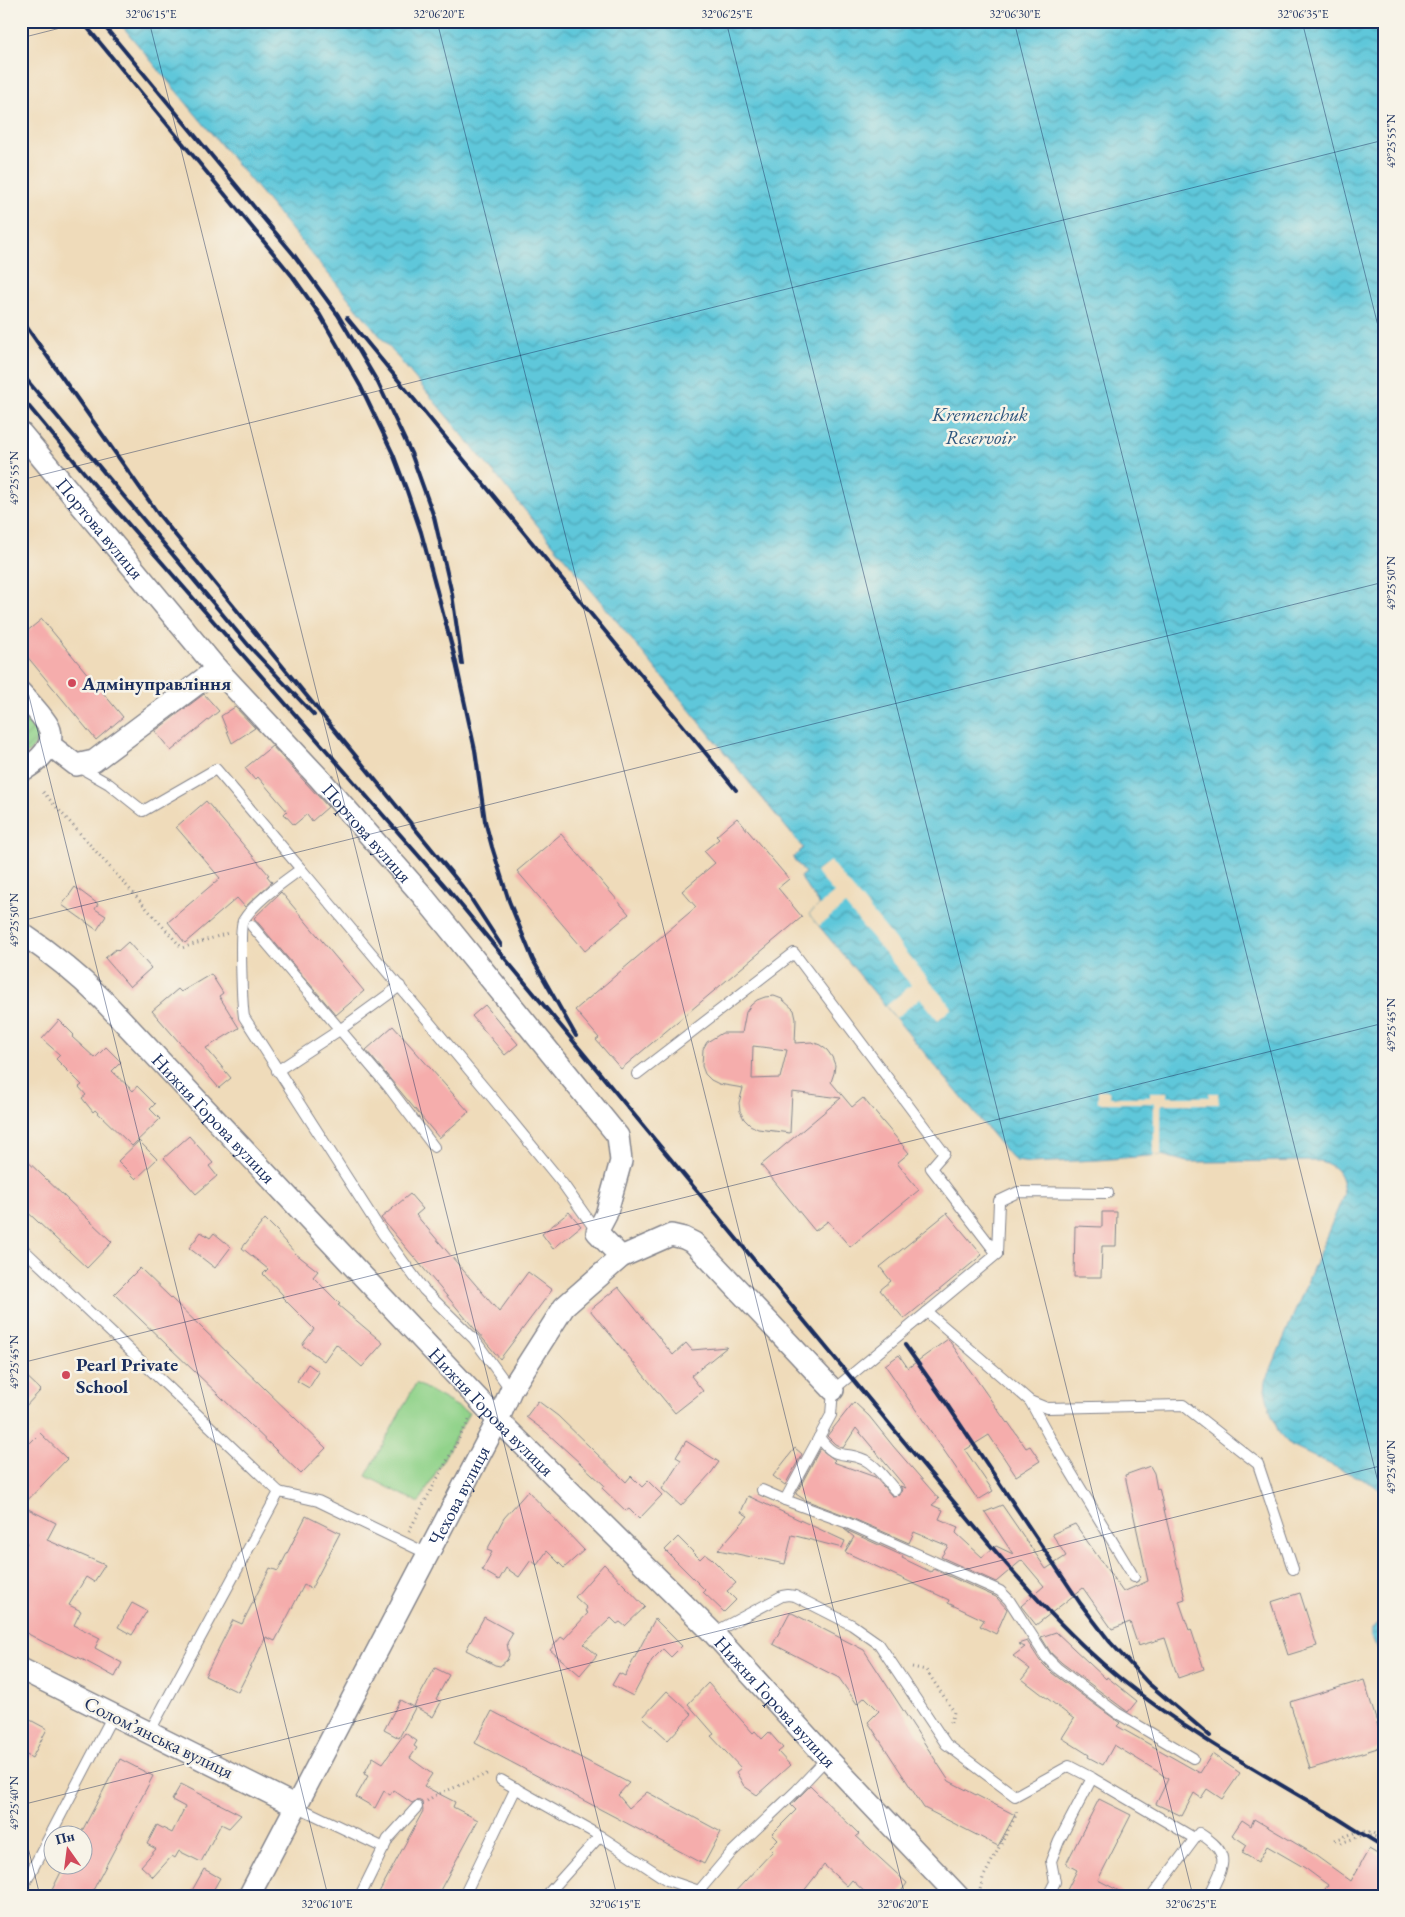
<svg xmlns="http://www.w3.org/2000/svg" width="1405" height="1917" font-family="'EB Garamond',serif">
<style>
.green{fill:#92d38b;stroke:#568174}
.garden{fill:url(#garden-furrows);stroke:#568174}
.water{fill:url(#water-waves);stroke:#3c7b9c}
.pier{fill:#efdbba}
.building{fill:#f5adac;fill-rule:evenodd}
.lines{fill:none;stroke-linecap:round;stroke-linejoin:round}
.service-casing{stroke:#85858c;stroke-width:12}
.minor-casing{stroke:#85858c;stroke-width:24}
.path{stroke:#85858c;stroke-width:3;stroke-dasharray:1 4;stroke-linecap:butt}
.service{stroke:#fff;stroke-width:10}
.minor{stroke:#fff;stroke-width:21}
.rail{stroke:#1b2f5e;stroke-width:4}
.ticks{fill:none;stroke:#1b2f5e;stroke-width:1;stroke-opacity:0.45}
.poi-dot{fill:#d1495b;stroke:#f7f3e8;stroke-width:2}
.labels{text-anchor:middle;stroke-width:5;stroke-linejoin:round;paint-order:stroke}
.street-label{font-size:19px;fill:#1b2f5e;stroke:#f7f3e8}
.poi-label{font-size:19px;font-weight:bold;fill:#1b2f5e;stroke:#f7f3e8;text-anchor:start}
.water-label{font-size:20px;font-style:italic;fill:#2c557d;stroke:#f7f3e8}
.neatline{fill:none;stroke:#1b2f5e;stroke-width:2}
.ticks-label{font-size:12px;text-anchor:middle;fill:#1b2f5e}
</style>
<defs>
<pattern id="garden-furrows" width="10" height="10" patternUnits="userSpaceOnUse" patternTransform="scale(1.25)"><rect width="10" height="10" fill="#92d38b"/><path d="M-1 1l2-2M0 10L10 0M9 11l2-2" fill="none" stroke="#7db57a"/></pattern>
<pattern id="water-waves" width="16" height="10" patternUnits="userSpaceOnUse" patternTransform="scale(1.25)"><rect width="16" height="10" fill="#5ec7da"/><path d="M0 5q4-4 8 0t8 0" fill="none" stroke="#4da2b4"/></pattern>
</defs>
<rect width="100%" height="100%" fill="#f7f3e8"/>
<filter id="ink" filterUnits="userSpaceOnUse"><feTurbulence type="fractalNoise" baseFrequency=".02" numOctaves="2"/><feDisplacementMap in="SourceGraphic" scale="10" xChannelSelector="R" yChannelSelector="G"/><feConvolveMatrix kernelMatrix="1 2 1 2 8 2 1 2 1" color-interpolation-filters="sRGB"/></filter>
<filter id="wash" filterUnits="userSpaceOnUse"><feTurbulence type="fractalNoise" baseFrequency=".0096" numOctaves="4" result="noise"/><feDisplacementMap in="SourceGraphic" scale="20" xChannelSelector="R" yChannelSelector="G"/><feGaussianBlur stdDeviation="1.12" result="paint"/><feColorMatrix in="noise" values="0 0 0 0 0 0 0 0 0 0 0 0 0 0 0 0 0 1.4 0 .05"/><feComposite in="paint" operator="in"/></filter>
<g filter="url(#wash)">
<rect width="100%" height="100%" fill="#efdbba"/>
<path class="green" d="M416 1383 469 1413 419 1503 366 1476Z"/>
<path class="garden" d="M21 712C38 731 46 742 21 758Z"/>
<g class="water">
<path d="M118 21H1384V1493L1372 1484 1291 1446 1279 1433 1270 1410 1265 1390 1266 1381 1344 1194C1342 1175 1339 1167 1320 1161L1187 1162 1161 1155 1098 1160 1030 1163 1016 1161 1011 1157 809 914 820 905 800 877 805 873 793 858 803 848 578 574Z"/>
<path d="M1384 1620V1669L1372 1637V1629L1376 1624Z"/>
</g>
<g class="pier">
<path d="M830 861 952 1008 938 1020 920 998 896 1018 886 1006 911 985 845 905 819 926 809 914 834 893 816 872Z"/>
<path d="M1098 1091H1109L1110 1097H1150V1092H1167V1097H1209V1093H1218L1219 1104H1161V1155L1154 1156V1103H1098Z"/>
</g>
<g id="blocks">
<g class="building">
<path d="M42 619 123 717 96 740 21 649V636Z"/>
<path d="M204 694 219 711 171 751 155 731Z"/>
<path d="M235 707 255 728 232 743 221 716Z"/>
<path d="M272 746 328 807 312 821 307 814 294 825 284 814 287 811 258 777 255 780 245 768Z"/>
<path d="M206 801 269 875 267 876 272 882 245 907 237 898 185 943 168 922 220 878 176 827Z"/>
<path d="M737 818 789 879 778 888 802 917 621 1069 596 1040 599 1038 575 1010 696 907 682 891 715 863 704 851 719 839 716 836Z"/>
<path d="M561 834 629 914 585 951 517 871Z"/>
<path d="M75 887 98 904 95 909 106 916 97 930 62 905Z"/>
<path d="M281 892 364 991 336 1015 254 918Z"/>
<path d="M128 942 151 968 130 987 105 958 116 949 118 951Z"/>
<path d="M211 974 223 993 219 996 239 1028 206 1048 231 1078 219 1088 152 1011 178 989 181 992Z"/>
<path d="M774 996 782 999 794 1010 796 1019 795 1043 812 1042 820 1045 827 1050 832 1057 835 1065 834 1073 831 1082 852 1107 863 1098 909 1153 897 1163 919 1190 850 1247 828 1221 815 1231 761 1165 841 1098 792 1092 790 1133 758 1129 750 1125 744 1119 740 1111 739 1103 743 1088 719 1084 711 1080 705 1074 702 1066 703 1049 707 1042 722 1033H742L746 1012 751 1005 757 1000 765 997ZM753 1046 787 1050 780 1078 752 1079Z"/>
<path d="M485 1005 518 1044 505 1055 472 1016Z"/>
<path d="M59 1020 74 1035 72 1037 95 1058 106 1047 121 1062 112 1071 133 1091 137 1086 155 1104 150 1109 160 1119 132 1146 95 1110 93 1112 82 1098 86 1095 79 1087 82 1085 56 1059 60 1055 42 1039Z"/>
<path d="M393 1026 469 1112 439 1138 366 1050Z"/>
<path d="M189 1136 213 1163 209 1166 217 1176 196 1194 164 1158Z"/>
<path d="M139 1141 157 1159 136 1179 118 1161Z"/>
<path d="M21 1155 112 1242 87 1268 21 1206Z"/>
<path d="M410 1194 423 1209 416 1215 499 1312 528 1272 552 1290 500 1359 381 1218Z"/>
<path d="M569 1212 581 1226 553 1249 542 1234Z"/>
<path d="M1102 1212H1117L1116 1246H1102L1101 1277H1074L1075 1226 1102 1227Z"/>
<path d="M947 1213 982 1255 904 1319 880 1290 891 1281 880 1267Z"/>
<path d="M265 1219 279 1233 278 1234 296 1254 318 1271 313 1277 340 1304 338 1305 383 1343 362 1367 336 1344 324 1361 302 1345 314 1329 282 1297 283 1295 263 1274 268 1269 242 1248Z"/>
<path d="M201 1232 210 1238 214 1233 231 1247 215 1268 189 1248Z"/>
<path d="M140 1268 326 1448 301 1474 114 1294Z"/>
<path d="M618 1287 673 1355 686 1343 692 1350 727 1347 691 1376 703 1391 675 1413 590 1310Z"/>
<path d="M948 1339 1007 1423 1008 1422 1026 1448 1030 1446 1040 1461 1016 1476 989 1435 965 1450 993 1491 978 1500 885 1365 899 1355 908 1368Z"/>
<path d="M308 1364 319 1372 309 1388 297 1381Z"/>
<path d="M21 1371 41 1390 21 1411Z"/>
<path d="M538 1401 558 1416 626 1482 631 1476 642 1487 648 1481 662 1495 639 1519 629 1509 626 1511 602 1488 604 1485 546 1432 526 1417Z"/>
<path d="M854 1402 869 1416 893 1446 939 1499 932 1505 943 1510 939 1519 958 1527 956 1533 982 1557 996 1546 1013 1554 985 1512 1002 1505 1046 1569 1066 1556 1052 1534 1075 1524 1123 1592 1148 1581 1125 1475 1150 1466 1154 1473 1157 1489 1159 1488 1185 1599 1179 1601 1189 1630 1191 1629 1204 1669 1178 1678 1165 1638 1138 1646 1130 1622 1112 1629 1083 1588 1036 1625 1021 1606 1044 1586 1022 1560 996 1582 941 1557 948 1546 914 1532 909 1543 847 1516 805 1500 796 1494 820 1449 835 1460 833 1462 875 1477 892 1496 900 1495 902 1489 900 1486 906 1488 856 1428 843 1448 835 1444 827 1436Z"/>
<path d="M40 1433 67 1459 22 1506 56 1523 47 1540 105 1565 94 1582 86 1577 69 1605 81 1611 74 1625 100 1638 95 1648 122 1663 115 1677 78 1657V1658L45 1643 21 1630V1552L27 1543 21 1539V1452Z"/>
<path d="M686 1441 719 1462 711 1473 681 1506 662 1489 681 1460 676 1457Z"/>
<path d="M795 1448 802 1454 785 1485 773 1476Z"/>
<path d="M528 1491 584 1550 564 1568 547 1551 537 1565 531 1560 519 1577 506 1568 499 1580 482 1570 492 1552 487 1550 504 1518Z"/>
<path d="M748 1496 845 1541 842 1548 792 1535 785 1564 718 1550 748 1516 741 1512Z"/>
<path d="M306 1516 340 1533 311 1589 304 1585 275 1641 266 1637 238 1692 205 1676 233 1620 242 1624 270 1568 278 1571Z"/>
<path d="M844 1529 903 1556 902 1558 931 1572 933 1569 996 1597 1007 1609 996 1634 980 1626 984 1620 948 1603 949 1600 845 1552 854 1537Z"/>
<path d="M678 1537 700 1559 705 1554 711 1558 736 1583 727 1591 736 1600 724 1612 703 1592 705 1590 665 1550Z"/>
<path d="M604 1564 645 1607 625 1626 620 1622 617 1624 611 1618 584 1644 597 1655 580 1675 550 1650 561 1637 564 1639 588 1613 585 1611 587 1608 575 1597Z"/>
<path d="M1300 1593 1317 1646 1288 1655 1271 1602Z"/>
<path d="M132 1603 147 1611 132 1635 118 1627Z"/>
<path d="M790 1612 864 1650 949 1781 1015 1815 998 1846 924 1808 868 1722 879 1711 865 1697 857 1704 839 1678 773 1644Z"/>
<path d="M484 1617 513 1633 507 1643 509 1655 507 1660 500 1666 495 1665 466 1650Z"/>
<path d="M655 1619 682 1646 671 1657 663 1649 652 1660 633 1696 612 1685 619 1673 625 1676Z"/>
<path d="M1056 1632 1106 1679 1107 1677 1137 1701 1128 1712 1062 1663 1051 1653 1041 1637Z"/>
<path d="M1027 1641 1040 1661 1052 1673 1120 1723 1117 1726 1200 1773 1212 1754 1240 1773 1222 1799 1207 1789 1201 1798 1194 1793 1182 1816 1156 1804 1168 1779 1157 1771 1114 1745 1103 1765 1088 1757 1089 1755 1062 1738 1074 1719 1022 1679 1030 1669 1013 1656 1025 1647 1018 1644Z"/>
<path d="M435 1668 449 1675 436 1699 441 1702 433 1717 414 1706Z"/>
<path d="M1364 1680 1384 1746 1310 1769 1290 1702Z"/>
<path d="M708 1683 753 1733 755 1731 762 1739 769 1732 783 1748 778 1752 790 1765 757 1795 744 1786 736 1772 741 1768 711 1736 714 1734 688 1704Z"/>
<path d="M667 1691 692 1714 668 1740 643 1717Z"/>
<path d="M400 1700 415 1708 399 1738 384 1730Z"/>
<path d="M492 1711 629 1783 618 1795 629 1808 647 1792 721 1832 704 1864 475 1743Z"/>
<path d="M21 1715 47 1729 32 1758 21 1752Z"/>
<path d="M405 1733 417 1741 414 1746 417 1748 410 1758 432 1774 424 1786 455 1802 453 1807 478 1820 437 1896H377L423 1811 422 1802 418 1800 412 1803 393 1790 390 1795 384 1791 375 1808 356 1797 368 1776 364 1774 373 1757 383 1763Z"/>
<path d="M120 1759 153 1776 90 1896H49L65 1864H82V1831Z"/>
<path d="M181 1784 241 1815 229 1828 221 1824 201 1862 179 1851 175 1858 172 1856 153 1877 141 1866 156 1849 147 1844 157 1825 172 1833 185 1807 172 1800Z"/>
<path d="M810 1786 859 1834 856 1836 907 1883 898 1896H869L852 1880 847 1886 824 1865 800 1896H731L773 1851 770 1848 778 1840 772 1834 796 1810 791 1805Z"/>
<path d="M1099 1799 1131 1815 1098 1880 1129 1896H1064L1077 1870 1066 1864Z"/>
<path d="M1254 1819 1312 1853 1351 1881 1369 1849 1384 1858V1896H1320L1328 1885 1305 1868 1267 1846 1258 1862 1242 1853 1247 1845 1232 1835 1242 1820 1251 1826Z"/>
<path d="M204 1869 220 1878 210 1896H189Z"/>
</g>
</g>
</g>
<g filter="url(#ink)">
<use href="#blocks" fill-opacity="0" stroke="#85858c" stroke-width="1"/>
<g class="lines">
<defs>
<g id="service">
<path d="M79 767 109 784 143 811 216 769 301 869"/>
<path d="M252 926 387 1085 434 1147"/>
<path d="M277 1071 341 1029 400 986"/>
<path d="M637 1074 794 953 944 1153 931 1168 997 1254"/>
<path d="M1108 1193 1018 1192 999 1201 997 1254 833 1390 831 1415 785 1500 845 1522 1000 1591 1009 1600 1046 1657 1057 1668 1117 1713 1193 1758"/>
<path d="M21 1247 279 1492 150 1731"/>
<path d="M927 1312 1030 1401 1047 1408 1183 1405 1258 1464 1293 1569"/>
<path d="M511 1390 474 1339 424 1290 383 1234 244 1017C242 1004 239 928 243 921 255 901 282 883 301 869L496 1102 563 1184 597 1232"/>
<path d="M1030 1401 1049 1436 1134 1577"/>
<path d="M819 1437C838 1463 841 1449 865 1460 877 1466 886 1480 895 1490"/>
<path d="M762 1490 785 1500"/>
<path d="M279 1492 318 1501 428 1554"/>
<path d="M713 1633 782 1596 788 1595 795 1596 852 1625 879 1644 946 1744 1015 1796 1069 1766 1092 1778"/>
<path d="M501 1780 600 1836 667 1880 699 1891"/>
<path d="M296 1806 384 1848"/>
<path d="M21 1891 113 1715"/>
<path d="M704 1895 699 1891 731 1853 797 1790 827 1758"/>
<path d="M360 1896 388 1839 417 1807"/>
<path d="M464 1896 516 1788"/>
<path d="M546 1896 600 1836"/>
<path d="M1048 1896 1055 1882 1051 1861 1059 1841 1092 1778 1194 1838"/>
<path d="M1152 1896 1199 1833C1233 1854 1224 1865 1209 1896"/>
</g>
<g id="minor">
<path id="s1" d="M21 433 217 669 319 778 422 895 618 1136 621 1161 606 1215 597 1232 621 1257"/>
<path d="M21 693C30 703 40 713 47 724 60 744 37 763 21 771"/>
<path d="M50 745 76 765 94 761 217 669"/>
<path id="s2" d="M21 933C51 953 77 974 102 999L498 1420 713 1633 827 1758 958 1896"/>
<path d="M21 1669 296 1806"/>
<path id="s3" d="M249 1896 498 1420 511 1390 564 1307 621 1257 671 1235 684 1238 694 1243 833 1390"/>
</g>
</defs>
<use href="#service" class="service-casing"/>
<use href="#minor" class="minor-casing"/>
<g class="path">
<path d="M43 792 182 948 228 933"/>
<path d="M409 1531 470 1418"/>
<path d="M912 1667 926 1670 953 1710 954 1712 950 1725"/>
<path d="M427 1801 434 1796 489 1773"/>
<path d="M1335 1840C1356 1833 1366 1824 1384 1841"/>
<path d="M1341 1843 1363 1835 1378 1837"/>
<path d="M298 1894 299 1896"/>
<path d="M979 1894 983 1878 1015 1817 1017 1809"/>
</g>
<use href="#service" class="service"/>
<use href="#minor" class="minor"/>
<g class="rail">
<path d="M82 21 293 277 320 315 361 387 393 454 407 491 421 532 454 654 475 750 485 821 492 847 509 901 533 960 576 1036"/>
<path d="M100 21 294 255 338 315 378 383 411 453 434 517 452 594 462 664"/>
<path d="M347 318 736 790"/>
<path d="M21 319 159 515 466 891 501 945"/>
<path d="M21 373 249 646 314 715"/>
<path d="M21 397 102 494 446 887 953 1501C1006 1564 1058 1628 1122 1680 1186 1732 1258 1771 1329 1813 1347 1824 1365 1836 1384 1847"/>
<path d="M905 1345 946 1403 1080 1603 1110 1642 1148 1683 1210 1736"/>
</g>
</g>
</g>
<path class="ticks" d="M149 21 617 1896M437 21 905 1896M726 21 1193 1896M1014 21 1384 1506M1302 21 1384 350M21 38 88 21M21 480 1384 140M21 664 328 1896M21 921 1384 582M21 1363 1384 1023M21 1805 1384 1465M21 1819 40 1896"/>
<g class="poi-dot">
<circle cx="72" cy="683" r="5"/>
<circle cx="66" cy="1375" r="5"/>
</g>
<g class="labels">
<g class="street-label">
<text dy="7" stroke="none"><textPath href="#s1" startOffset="124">Портова вулиця</textPath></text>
<text dy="7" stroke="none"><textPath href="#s1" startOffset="529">Портова вулиця</textPath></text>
<text dy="7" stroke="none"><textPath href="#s2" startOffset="268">Нижня Горова вулиця</textPath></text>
<text dy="7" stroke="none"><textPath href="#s2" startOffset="672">Нижня Горова вулиця</textPath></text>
<text dy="7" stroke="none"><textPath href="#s3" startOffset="452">Чехова вулиця</textPath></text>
<text dy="7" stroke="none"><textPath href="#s2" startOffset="1078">Нижня Горова вулиця</textPath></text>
<text transform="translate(159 1737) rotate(26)" y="7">Соломʼянська вулиця</text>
</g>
<g class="poi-label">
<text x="82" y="690">Адмінуправління</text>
<text x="76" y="1371">Pearl Private<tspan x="76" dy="22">School</tspan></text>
</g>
<g class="water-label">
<text x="980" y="421">Kremenchuk<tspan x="980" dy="23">Reservoir</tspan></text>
</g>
</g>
<rect width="1405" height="1917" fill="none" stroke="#f7f3e8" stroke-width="55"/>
<g transform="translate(68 1850) rotate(346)"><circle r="24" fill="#f7f3e8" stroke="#9fa5b1"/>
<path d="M0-4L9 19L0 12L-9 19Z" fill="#d1495b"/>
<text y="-8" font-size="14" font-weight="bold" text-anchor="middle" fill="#1b2f5e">Пн</text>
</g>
<rect x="28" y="28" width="1350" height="1862" class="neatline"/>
<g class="ticks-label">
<text x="151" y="18">32°06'15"E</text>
<text x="439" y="18">32°06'20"E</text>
<text x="727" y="18">32°06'25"E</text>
<text x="1015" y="18">32°06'30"E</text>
<text x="1303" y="18">32°06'35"E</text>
<text transform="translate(1391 141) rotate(-90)" y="4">49°25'55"N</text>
<text transform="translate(14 478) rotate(-90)" y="4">49°25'55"N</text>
<text transform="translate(1391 583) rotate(-90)" y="4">49°25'50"N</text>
<text transform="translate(14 920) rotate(-90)" y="4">49°25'50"N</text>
<text transform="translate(1391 1025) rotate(-90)" y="4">49°25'45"N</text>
<text transform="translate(14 1362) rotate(-90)" y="4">49°25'45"N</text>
<text transform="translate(1391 1467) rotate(-90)" y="4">49°25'40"N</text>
<text transform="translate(14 1803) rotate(-90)" y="4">49°25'40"N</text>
<text x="327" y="1908">32°06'10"E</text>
<text x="615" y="1908">32°06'15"E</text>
<text x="903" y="1908">32°06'20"E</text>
<text x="1191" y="1908">32°06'25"E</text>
</g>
</svg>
